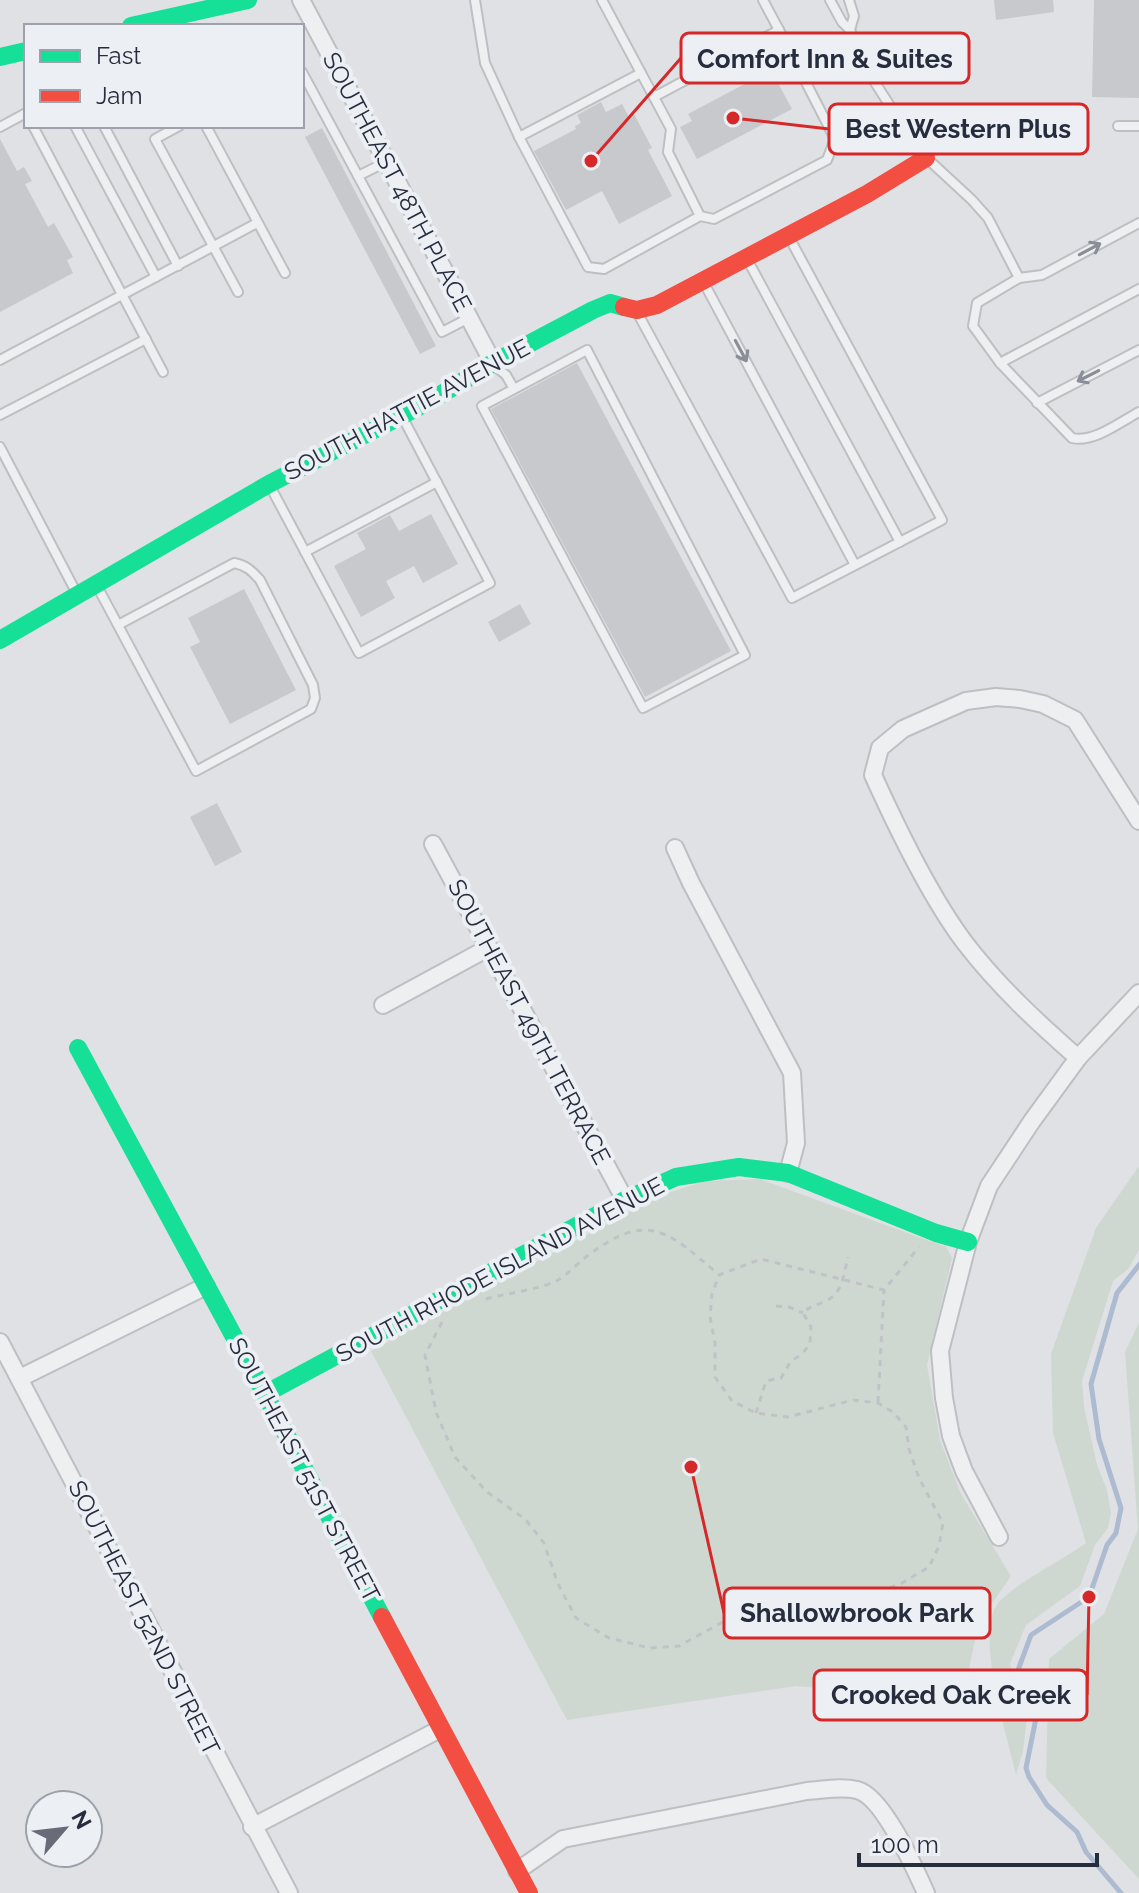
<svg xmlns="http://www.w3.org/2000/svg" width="1139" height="1893" font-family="Raleway,sans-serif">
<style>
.green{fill:#ced8d0}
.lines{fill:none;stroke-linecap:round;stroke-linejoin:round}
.stream{stroke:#adbbd0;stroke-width:5}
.building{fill:#c7c9cd}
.lane-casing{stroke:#bdbfc3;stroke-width:12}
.street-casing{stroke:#bdbfc3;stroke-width:20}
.path{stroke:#c1c2c7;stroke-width:3;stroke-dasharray:6 6;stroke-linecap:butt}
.lane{stroke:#eeeff1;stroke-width:8}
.street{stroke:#eeeff1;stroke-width:16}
.fast{stroke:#16e098;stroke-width:18}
.jam{stroke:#f24e42;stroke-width:18}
.oneway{stroke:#8a8e97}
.labels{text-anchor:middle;stroke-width:8;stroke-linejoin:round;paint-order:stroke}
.street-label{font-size:24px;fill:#262d3d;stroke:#eceff4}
.leader{fill:none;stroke:#d62828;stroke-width:3}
.callout-dot{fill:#d62828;stroke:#eceff4;stroke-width:3}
.callout{fill:#eceff4;stroke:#d62828;stroke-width:3}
.callout-label{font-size:26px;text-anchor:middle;font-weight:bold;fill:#262d3d}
</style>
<rect width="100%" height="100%" fill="#dfe1e5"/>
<g class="green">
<path d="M1139 1166V1250L1129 1268 1113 1281 1082 1381 1084 1407 1097 1465 1107 1490 1111 1513 1108 1528 1095 1545 1080 1586 1026 1625 1010 1664 1027 1719 1023 1751 1016 1775C1008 1738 973 1630 999 1602 1019 1581 1061 1561 1086 1543L1053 1433 1051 1354 1096 1228Z"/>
<path d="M759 1179 946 1247 952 1258 927 1365 940 1440 961 1494 1011 1576 979 1622 962 1701 796 1686 567 1720 371 1351 658 1196 706 1181Z"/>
<path d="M1139 1323V1879L1046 1778 1049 1659 1104 1614 1138 1529 1125 1352Z"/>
</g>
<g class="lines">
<path class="stream" d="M1121 1893 1086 1852 1077 1832 1047 1805 1029 1777 1026 1768 1036 1718 1030 1693 1017 1673 1031 1635 1089 1597 1107 1545 1116 1533 1121 1508 1099 1439 1091 1384 1117 1293 1139 1265"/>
</g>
<g class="building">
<path d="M994 0H1053L1054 12 996 20Z"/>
<path d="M1094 0H1139V98L1092 97Z"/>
<path d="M771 70 792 109 697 159 680 127 692 121 688 114Z"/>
<path d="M601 102 606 112 622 104 629 117 634 114 652 148 648 150 672 196 619 224 602 191 566 210 534 151 576 129 575 126 581 123 577 115Z"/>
<path d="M322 128 436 346 420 354 305 137Z"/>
<path d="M0 139 17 171 24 167 32 181 25 184 48 227 54 223 73 257 67 260 73 273 0 312Z"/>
<path d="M577 363 731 651 645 697 491 409Z"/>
<path d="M431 514 458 564 423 583 414 566 386 581 395 598 361 617 334 566 366 549 357 533 390 515 399 531Z"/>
<path d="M244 589 296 690 230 724 190 647 200 642 188 618Z"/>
<path d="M520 604 531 624 499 642 488 622Z"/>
<path d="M217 803 242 852 215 866 190 817Z"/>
</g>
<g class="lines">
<defs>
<g id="lane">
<path d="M475 0 485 63 519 137 588 267 604 269 700 216 668 152 671 129 602 0"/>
<path d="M830 0 842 22 850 30 854 16 849 0"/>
<path d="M850 30 867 70 919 151 972 200 988 218 1019 278"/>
<path d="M302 72 442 332 469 318"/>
<path d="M654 97 779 30 763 0"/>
<path d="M33 126 163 372"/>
<path d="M75 126 156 277"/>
<path d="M104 126 178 266"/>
<path d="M179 126 155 139 238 292"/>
<path d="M206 126 285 273"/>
<path d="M1118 126H1139"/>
<path d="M0 127 26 113"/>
<path d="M519 137 641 73"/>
<path d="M358 176 386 162"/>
<path d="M700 216 714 219 827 160 835 139 779 30"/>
<path d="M1139 223 1042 275 1019 278 977 303 973 326 1000 363 1072 438C1094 443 1120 422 1139 412"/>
<path d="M747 259 900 542"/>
<path d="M704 283 855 565"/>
<path d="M637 312 792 598 942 520 790 239"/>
<path d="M0 360 257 223"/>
<path d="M1000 363 1139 289"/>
<path d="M496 367 506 375 514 389 482 406 643 708 745 655 587 350 514 389"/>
<path d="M1037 403 1139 350"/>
<path d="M0 415 146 339"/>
<path d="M0 447 76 592"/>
<path d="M270 486 359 653 490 583 404 420"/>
<path d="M305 552 437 482"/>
<path d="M97 586 196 771 311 709 315 698 313 685 260 580C252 571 246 565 234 563L118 625"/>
</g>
<g id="street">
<path d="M301 0 493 363"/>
<path d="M433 844 625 1200"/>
<path d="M675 848 691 883 792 1073 796 1143 788 1173"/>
<path d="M383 1005 488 948"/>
<path d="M1078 1058C1038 1023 998 986 965 943 931 898 897 828 873 775L880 748 903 729 966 701 996 697 1020 699 1043 704 1075 720 1139 821"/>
<path d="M0 1342 289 1893"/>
<path d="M20 1378 206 1286"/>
<path d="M999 1537 964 1471 951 1436 944 1398 940 1351 968 1242 989 1186 1032 1121 1078 1058 1139 993"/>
<path d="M252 1827 440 1729"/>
<path d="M517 1871 563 1839 807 1791C823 1790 841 1786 857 1790 883 1796 915 1869 926 1893"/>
</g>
</defs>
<use href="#lane" class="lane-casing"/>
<use href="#street" class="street-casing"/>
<g class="path">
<path d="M486 1299C503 1294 546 1288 558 1280 568 1274 577 1264 586 1257 648 1209 669 1232 719 1275L761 1259 884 1290 919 1247"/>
<path d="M776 1306 789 1307 803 1313"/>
<path d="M442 1322 425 1355 436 1412 455 1457 487 1492 525 1519 544 1543 558 1584 576 1618 609 1638 650 1648 679 1646 750 1607 806 1600 853 1602 902 1583 929 1567 939 1546 943 1523 919 1478 909 1449 906 1427 893 1412 878 1403 853 1400 788 1417 756 1413 732 1401 715 1377V1343L710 1317 712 1294 719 1275"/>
<path d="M878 1402 884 1290"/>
<path d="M756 1413 766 1381 781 1378 791 1361 802 1354 810 1344 811 1327 803 1313C810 1306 817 1305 826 1301 843 1293 844 1273 848 1257"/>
</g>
<use href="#lane" class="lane"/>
<use href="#street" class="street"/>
<g class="fast">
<path d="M131 26 248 0"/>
<path d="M0 57 26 51"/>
<path d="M0 640 269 484 430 401 493 363 593 310 610 303 624 307"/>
<path d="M78 1048 265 1394 382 1617"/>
<path d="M265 1394 625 1200 676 1177 739 1167 788 1173 936 1233 968 1242"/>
</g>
<g class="jam">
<path d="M624 307 637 310 657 305 867 194 926 158"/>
<path d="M382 1617 529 1893"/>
</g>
</g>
<defs><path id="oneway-shaft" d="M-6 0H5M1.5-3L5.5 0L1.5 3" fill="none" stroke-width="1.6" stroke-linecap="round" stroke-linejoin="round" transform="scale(2)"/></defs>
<g class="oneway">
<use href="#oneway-shaft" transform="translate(1090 249) rotate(-28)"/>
<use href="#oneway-shaft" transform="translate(741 351) rotate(62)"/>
<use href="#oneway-shaft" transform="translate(1088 376) rotate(153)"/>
</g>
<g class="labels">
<g class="street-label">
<text transform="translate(397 182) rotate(62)" y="8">SOUTHEAST 48TH PLACE</text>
<text transform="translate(407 410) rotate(-28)" y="8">SOUTH HATTIE AVENUE</text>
<text transform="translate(529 1022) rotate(62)" y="8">SOUTHEAST 49TH TERRACE</text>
<text transform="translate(500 1270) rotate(-28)" y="8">SOUTH RHODE ISLAND AVENUE</text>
<text transform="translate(304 1470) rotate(62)" y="8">SOUTHEAST 51ST STREET</text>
<text transform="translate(144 1618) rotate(63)" y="8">SOUTHEAST 52ND STREET</text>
</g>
</g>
<path class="leader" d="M591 161L681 58M733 118L829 129M691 1467L724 1613M1089 1597L1087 1695"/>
<g class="callout-dot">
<circle cx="591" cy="161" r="8"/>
<circle cx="733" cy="118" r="8"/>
<circle cx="691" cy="1467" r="8"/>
<circle cx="1089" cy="1597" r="8"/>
</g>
<g class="callout">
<rect x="681" y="33" width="288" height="50" rx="8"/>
<rect x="829" y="104" width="259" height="50" rx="8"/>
<rect x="724" y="1588" width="266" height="50" rx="8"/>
<rect x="814" y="1670" width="273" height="50" rx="8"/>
</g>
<g class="callout-label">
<text x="825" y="68">Comfort Inn &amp; Suites</text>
<text x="958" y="138">Best Western Plus</text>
<text x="857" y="1622">Shallowbrook Park</text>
<text x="951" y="1704">Crooked Oak Creek</text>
</g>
<rect x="24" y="24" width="280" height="104" fill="#eceff4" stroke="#9da1ab" stroke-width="2"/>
<rect x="40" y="50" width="40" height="12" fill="#16e098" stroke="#9da1ab" stroke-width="2"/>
<text x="96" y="64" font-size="24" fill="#262d3d">Fast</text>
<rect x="40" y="90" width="40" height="12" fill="#f24e42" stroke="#9da1ab" stroke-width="2"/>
<text x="96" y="104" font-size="24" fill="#262d3d">Jam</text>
<g transform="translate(64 1829) rotate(62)"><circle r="38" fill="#eceff4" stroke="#9da1ab" stroke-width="2"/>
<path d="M0-6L14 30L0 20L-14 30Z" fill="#676c78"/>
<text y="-12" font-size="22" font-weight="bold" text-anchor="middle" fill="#262d3d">N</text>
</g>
<path d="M859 1853v12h238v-12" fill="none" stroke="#262d3d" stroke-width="4"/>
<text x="871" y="1853" font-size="24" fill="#262d3d" stroke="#eceff4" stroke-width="6" paint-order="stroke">100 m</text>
</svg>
